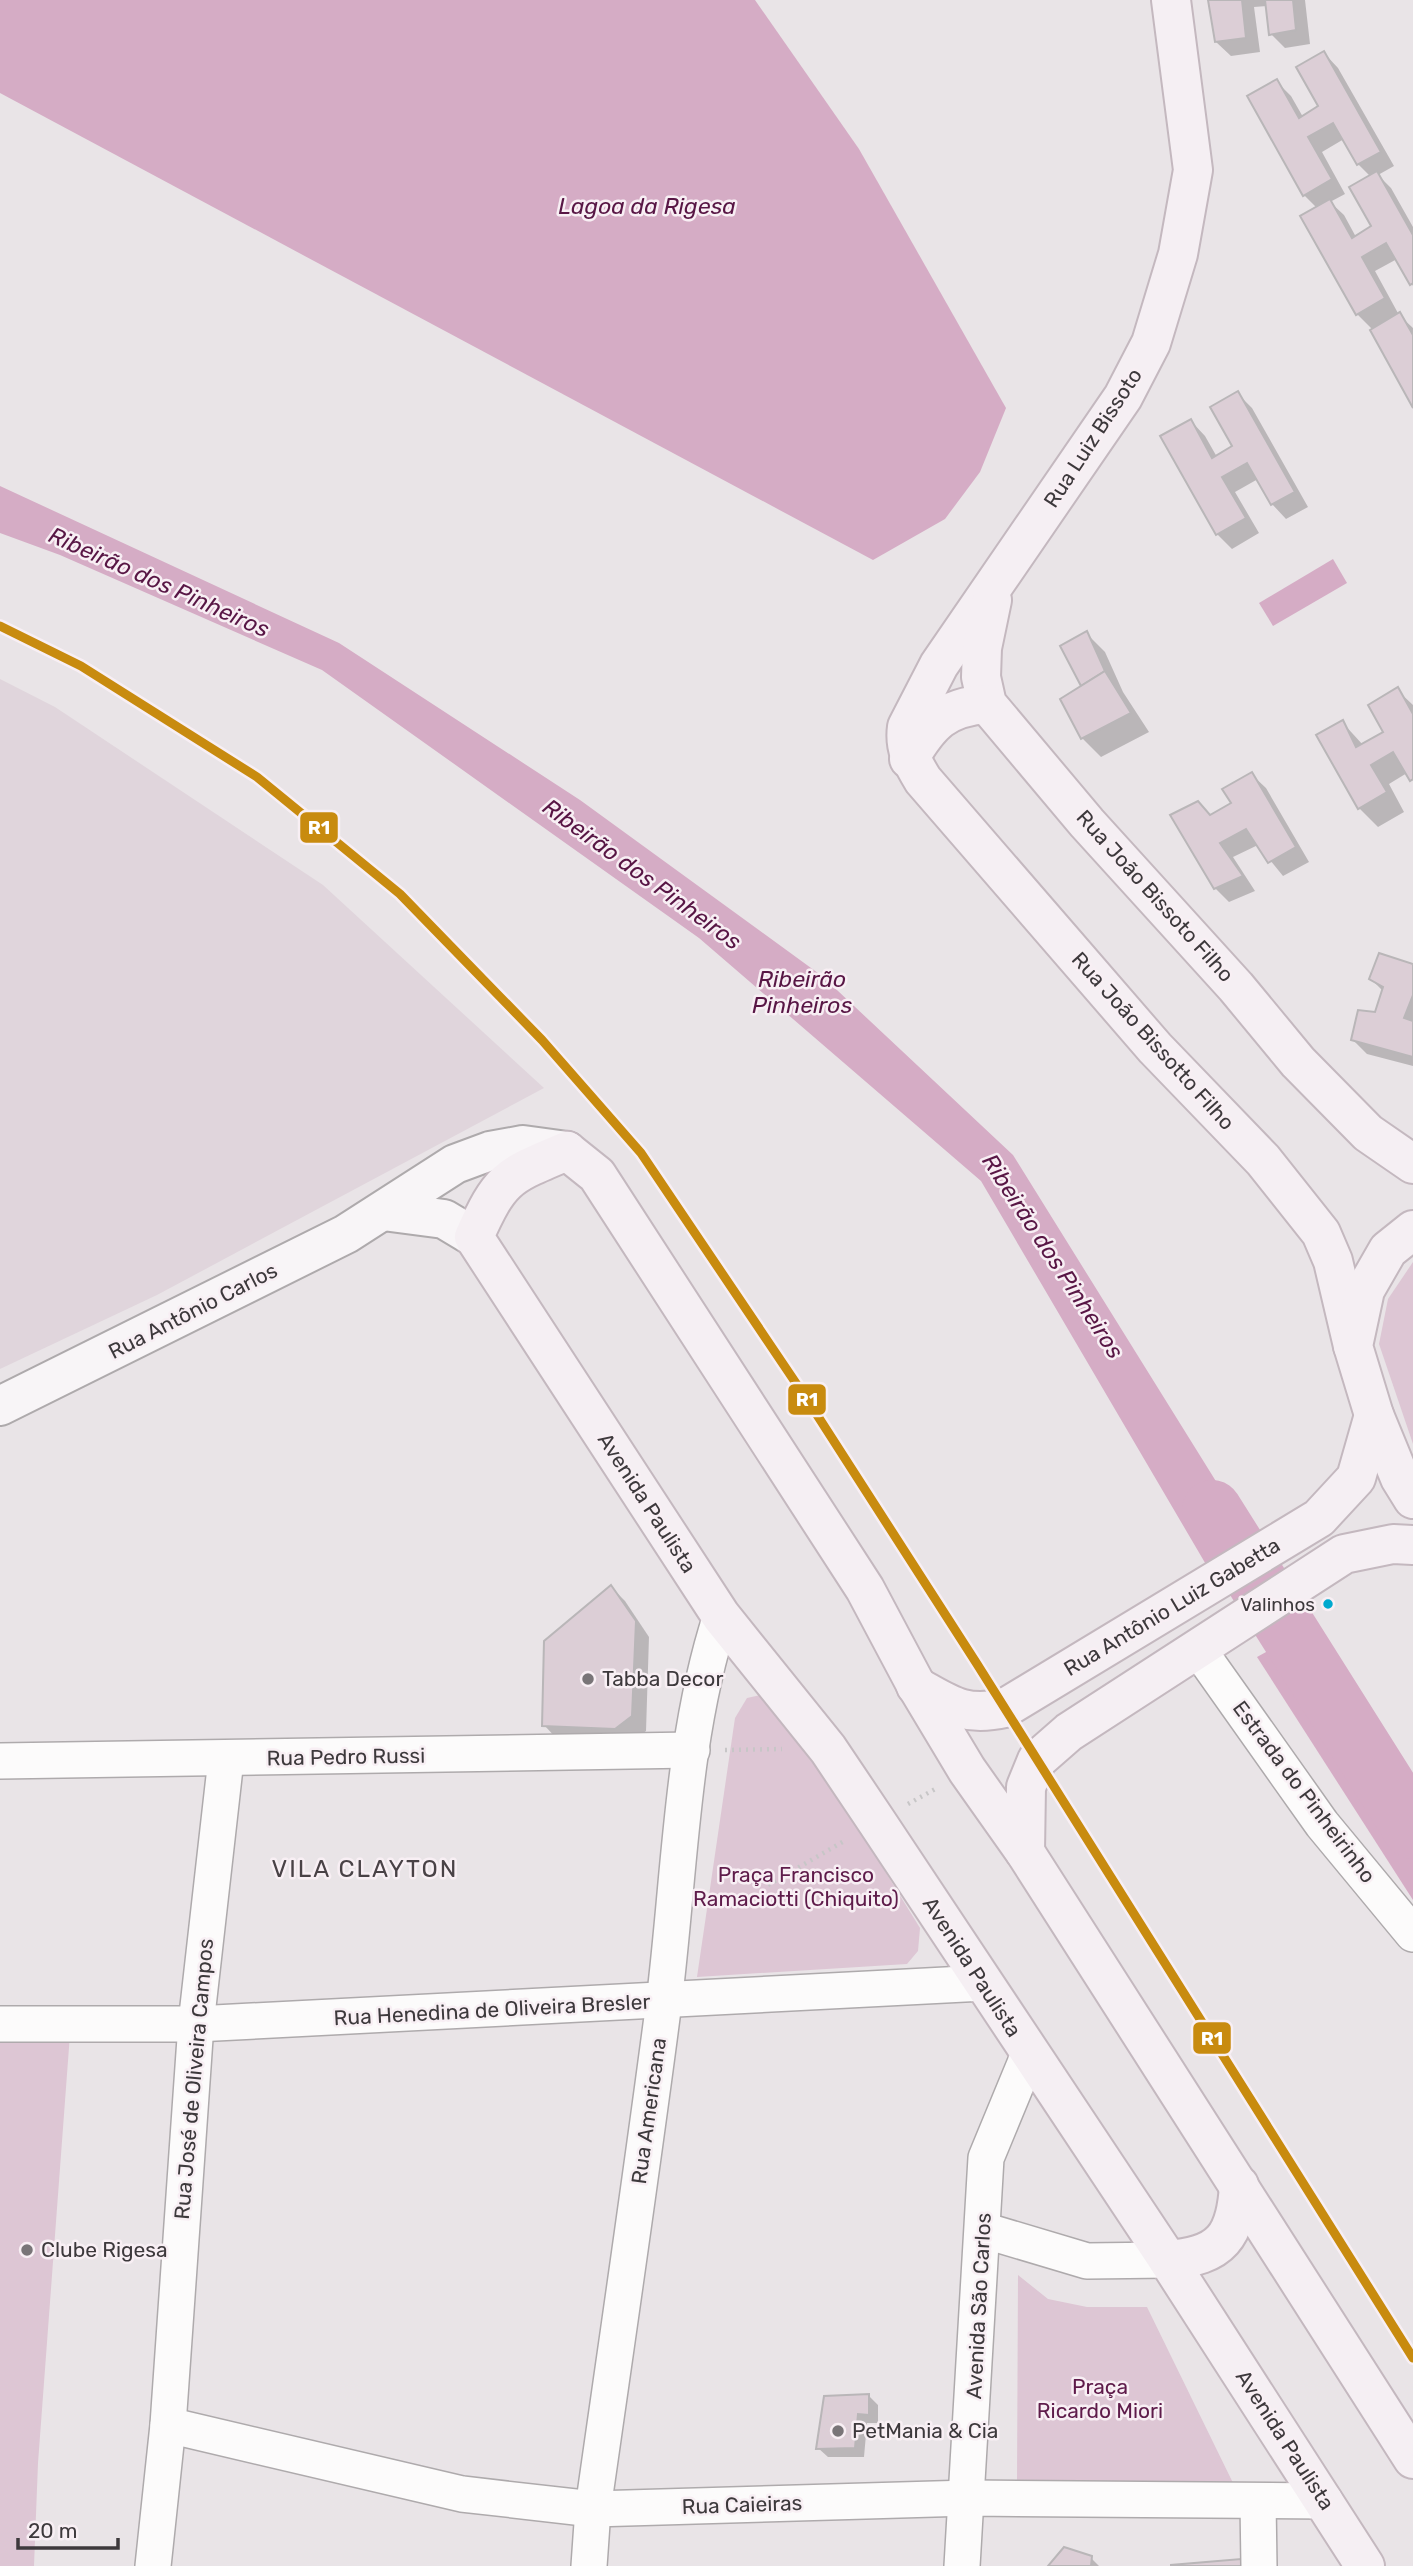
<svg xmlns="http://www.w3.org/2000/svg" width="1413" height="2566" font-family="Rubik,sans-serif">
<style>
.built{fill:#e0d5dc}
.green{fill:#ddc6d4}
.water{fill:#d5acc5}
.shadow{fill:#0003;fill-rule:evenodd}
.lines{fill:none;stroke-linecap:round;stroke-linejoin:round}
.river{stroke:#d5acc5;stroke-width:60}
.building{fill:#dcced6;stroke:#b9b6b8;stroke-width:2}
.street-casing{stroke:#aeaaac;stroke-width:38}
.secondary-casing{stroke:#aeaaac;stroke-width:42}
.primary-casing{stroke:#c4b8bf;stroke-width:42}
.path{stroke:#c7c6c7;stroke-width:4.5;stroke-dasharray:2 5;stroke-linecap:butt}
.street{stroke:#fcfbfb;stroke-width:35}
.secondary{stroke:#f8f5f7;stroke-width:38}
.primary{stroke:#f5eff3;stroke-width:38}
.rail-1-casing{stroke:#f8eff4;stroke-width:14}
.rail-1{stroke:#c88b0f;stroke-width:9}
.bus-dot{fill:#00a9ce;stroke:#f8eff4;stroke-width:2.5}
.poi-dot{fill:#797578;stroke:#f8eff4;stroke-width:2.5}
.labels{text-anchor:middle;stroke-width:5;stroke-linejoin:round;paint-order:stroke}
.bus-label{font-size:19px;fill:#3d393c;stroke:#f8eff4;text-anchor:end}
.street-label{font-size:21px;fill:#3d393c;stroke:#f8eff4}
.poi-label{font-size:21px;fill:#3d393c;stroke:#f8eff4;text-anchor:start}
.park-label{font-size:21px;fill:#5e1b4a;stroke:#f8eff4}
.water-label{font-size:23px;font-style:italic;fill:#581645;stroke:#f8eff4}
.quarter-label{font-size:24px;letter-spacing:2px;fill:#494246;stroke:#f8eff4}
.line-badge{stroke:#f8eff4;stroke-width:2.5}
.badge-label{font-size:19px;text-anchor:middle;font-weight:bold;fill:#fff}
</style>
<rect width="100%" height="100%" fill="#e9e4e7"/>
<path class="built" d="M0 679 55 707 323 885 544 1088 157 1295 0 1369Z"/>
<g class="green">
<path d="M1413 1262V1444L1379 1344 1388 1299Z"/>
<path d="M770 1693 783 1706 920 1928 918 1951 907 1964 697 1977 735 1718 747 1698Z"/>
<path d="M70 2034 38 2463 34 2566H0V2037Z"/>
<path d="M1018 2275 1048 2299 1087 2307H1147L1234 2485 1017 2481Z"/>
</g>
<g class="water">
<path d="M0 0H755L859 149 1006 408 980 472 945 519 873 560 0 93Z"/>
<path d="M0 486 339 643 580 800 822 976 1013 1155 1255 1544 1211 1573 981 1181 699 938 322 670 60 555 0 533Z"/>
<path d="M1333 559 1347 583 1273 626 1259 603Z"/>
<path d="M1309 1628 1413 1792V1900L1257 1657Z"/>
</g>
<g class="shadow">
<path d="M1210 0H1305L1310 44 1285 48 1271 34 1267 6 1254 7 1260 52 1231 56 1216 42Z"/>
<path d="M1324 53 1338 68 1394 166 1378 175 1391 188 1413 227V286L1397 259 1375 271 1399 315 1413 328V404L1373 330 1357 314 1317 208 1304 195 1276 81 1291 96 1303 117 1321 107ZM1344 139 1358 164 1371 177 1374 227 1356 237 1344 215 1330 202 1345 194 1322 152Z"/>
<path d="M1238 394 1252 408 1308 507 1286 519 1272 504 1258 479 1235 492 1259 533 1232 549 1217 534 1163 437 1191 421 1205 436 1217 457 1234 447Z"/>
<path d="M1086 633 1105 652 1123 692 1149 732 1101 757 1082 738Z"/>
<path d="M1397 690 1413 705V781L1407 773 1389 784 1404 812 1378 827 1359 808 1342 722 1363 745 1385 732Z"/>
<path d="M1251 774 1266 788 1309 862 1283 876 1258 845 1233 857 1255 891 1229 902 1215 888 1211 817 1233 804Z"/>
<path d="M1413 966V1066L1367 1054 1353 1040 1376 1014 1384 992 1371 979Z"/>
<path d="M611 1587 625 1601 649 1637 646 1731 630 1743 558 1740 544 1725Z"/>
<path d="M869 2396 878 2405V2423H867L864 2457H828L818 2448Z"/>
<path d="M1091 2558 1099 2566H1050Z"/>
</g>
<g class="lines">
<path class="river" d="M1212 1510 1413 1829"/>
</g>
<g class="building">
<path d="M1208 0H1242L1246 38 1215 42Z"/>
<path d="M1265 0H1293L1296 30 1269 35Z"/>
<path d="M1324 51 1381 152 1357 165 1333 123 1308 137 1332 179 1303 196 1247 96 1277 79 1299 118 1318 106 1296 67Z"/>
<path d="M1377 171 1413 235V283L1410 285 1386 243 1362 257 1385 298 1356 315 1300 216 1330 199 1352 238 1371 226 1349 187Z"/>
<path d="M1400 312 1413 335V408L1370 330Z"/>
<path d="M1238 391 1295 492 1271 505 1247 463 1222 477 1246 518 1216 535 1160 436 1191 419 1212 458 1232 446 1210 407Z"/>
<path d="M1087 631 1105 671 1081 686 1060 646Z"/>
<path d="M1105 671 1131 713 1081 739 1060 699Z"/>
<path d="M1398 687 1413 714V779L1410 781 1393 752 1371 765 1387 792 1358 809 1316 735 1343 720 1356 747 1383 732 1368 705Z"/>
<path d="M1252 772 1296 847 1268 863 1246 829 1220 843 1243 876 1214 889 1170 815 1198 801 1210 815 1231 803 1222 789Z"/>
<path d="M1379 953 1413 964V995L1404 1018 1413 1021V1057L1351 1040 1358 1010 1375 1012 1383 987 1369 979Z"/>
<path d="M611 1585 636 1621 632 1716 615 1729 542 1726 544 1641Z"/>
<path d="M869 2394V2415L858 2414 855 2448 816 2449 824 2396Z"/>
<path d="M1064 2547 1092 2556 1091 2566H1048Z"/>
<path d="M1241 2559V2566H1171V2565Z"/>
</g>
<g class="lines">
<defs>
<g id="street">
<path d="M1198 1649 1322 1824 1413 1934"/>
<path d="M0 1761 692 1750"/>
<path d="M0 2024H196L984 1983"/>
<path d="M983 2230 1087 2261 1168 2260"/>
<path d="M168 2425 462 2494 593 2509 969 2498 1325 2501"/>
<path d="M1258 2502 1259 2566"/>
<path d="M153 2566 168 2425 196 2024 226 1759"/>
<path d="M589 2566 593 2509C617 2340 642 2171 664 2002 680 1874 681 1739 721 1616"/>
<path d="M962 2566 986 2158 1029 2054"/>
</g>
<g id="secondary">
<path d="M383 1211 444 1219 474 1237"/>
<path d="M0 1406 346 1234 455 1164 490 1151 523 1145 567 1151"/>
</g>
<g id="primary">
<path d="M1171 0 1193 170 1178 254 1151 343 1123 397 939 665 907 727C904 748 912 762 923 780L1155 1048 1263 1160 1321 1233 1333 1261 1353 1346"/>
<path d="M992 600 982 648 981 677 987 704 1087 823 1236 987 1298 1062 1368 1133 1413 1164"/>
<path d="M909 759C930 723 945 707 987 704"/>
<path d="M1413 1230 1388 1250 1365 1290 1353 1346 1374 1415 1400 1478 1413 1499"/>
<path d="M916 1686C950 1705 964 1717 1005 1708L1319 1518 1356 1478 1374 1415"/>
<path d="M1025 1852 1026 1787 1037 1760 1069 1732 1344 1554 1393 1544 1413 1545"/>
<path d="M1168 2260C1222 2256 1236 2236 1239 2185"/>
<path d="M1365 2566 1168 2260 877 1822 828 1749 721 1616 474 1237C501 1176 508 1176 567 1151L597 1175 865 1589 916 1685 967 1770 1025 1852 1413 2459"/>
</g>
</defs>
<use href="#street" class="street-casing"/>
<use href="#secondary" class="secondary-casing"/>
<use href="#primary" class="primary-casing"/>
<g class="path">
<path d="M725 1750 782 1749"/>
<path d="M908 1804 937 1788"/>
<path d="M768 1885 846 1840"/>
</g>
<use href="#street" class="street"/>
<use href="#secondary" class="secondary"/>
<use href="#primary" class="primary"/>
<defs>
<path id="rail-1" d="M0 626 81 666 257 777 400 894 542 1040 641 1153 810 1404 977 1664 1413 2358"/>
</defs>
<use href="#rail-1" class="rail-1-casing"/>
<use href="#rail-1" class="rail-1"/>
</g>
<circle class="bus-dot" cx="1328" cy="1604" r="6"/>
<g class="poi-dot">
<circle cx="588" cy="1679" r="7"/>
<circle cx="27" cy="2250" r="7"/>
<circle cx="838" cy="2431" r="7"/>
</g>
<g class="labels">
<g class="bus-label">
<text x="1315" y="1611">Valinhos</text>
</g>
<g class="street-label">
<text transform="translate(1093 438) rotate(-57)" y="7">Rua Luiz Bissoto</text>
<text transform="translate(1155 896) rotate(48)" y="7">Rua João Bissoto Filho</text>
<text transform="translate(1153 1041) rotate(48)" y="7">Rua João Bissotto Filho</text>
<text transform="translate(193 1311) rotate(-27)" y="7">Rua Antônio Carlos</text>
<text transform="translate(647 1503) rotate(57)" y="7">Avenida Paulista</text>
<text transform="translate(1172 1607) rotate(-31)" y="7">Rua Antônio Luiz Gabetta</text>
<text transform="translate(346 1757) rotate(-1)" y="7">Rua Pedro Russi</text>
<text transform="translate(1304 1792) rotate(53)" y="7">Estrada do Pinheirinho</text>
<text transform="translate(972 1967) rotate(57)" y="7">Avenida Paulista</text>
<text transform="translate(492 2010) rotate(-3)" y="7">Rua Henedina de Oliveira Bresler</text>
<text transform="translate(194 2079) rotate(-85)" y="7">Rua José de Oliveira Campos</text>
<text transform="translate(649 2111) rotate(-82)" y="7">Rua Americana</text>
<text transform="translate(979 2306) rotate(-87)" y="7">Avenida São Carlos</text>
<text transform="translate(1285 2440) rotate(57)" y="7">Avenida Paulista</text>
<text transform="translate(742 2505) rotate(-2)" y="7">Rua Caieiras</text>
</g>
<g class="poi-label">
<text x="602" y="1686">Tabba Decor</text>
<text x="41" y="2257">Clube Rigesa</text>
<text x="852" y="2438">PetMania &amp; Cia</text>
</g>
<g class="park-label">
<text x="796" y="1882">Praça Francisco<tspan x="796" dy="24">Ramaciotti (Chiquito)</tspan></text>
<text x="1100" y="2394">Praça<tspan x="1100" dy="24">Ricardo Miori</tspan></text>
</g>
<g class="water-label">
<text x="647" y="214">Lagoa da Rigesa</text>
<text transform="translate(159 582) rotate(24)" y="8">Ribeirão dos Pinheiros</text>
<text transform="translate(642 874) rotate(36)" y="8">Ribeirão dos Pinheiros</text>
<text x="802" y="987">Ribeirão<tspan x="802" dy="26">Pinheiros</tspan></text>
<text transform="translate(1053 1256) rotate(57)" y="8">Ribeirão dos Pinheiros</text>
</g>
<g class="quarter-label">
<text x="365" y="1877">VILA CLAYTON</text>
</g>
</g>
<g class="line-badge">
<rect x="299" y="811" width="40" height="33" rx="7" fill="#c88b0f"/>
<rect x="787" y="1383" width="40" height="33" rx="7" fill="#c88b0f"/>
<rect x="1192" y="2021" width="40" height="34" rx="7" fill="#c88b0f"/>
</g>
<g class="badge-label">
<text x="319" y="834">R1</text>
<text x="807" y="1406">R1</text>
<text x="1212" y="2045">R1</text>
</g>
<path d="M18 2538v10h100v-10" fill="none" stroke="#3d393c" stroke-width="3.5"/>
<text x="28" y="2538" font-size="21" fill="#3d393c" stroke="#f8eff4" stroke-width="5" paint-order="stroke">20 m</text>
</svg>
